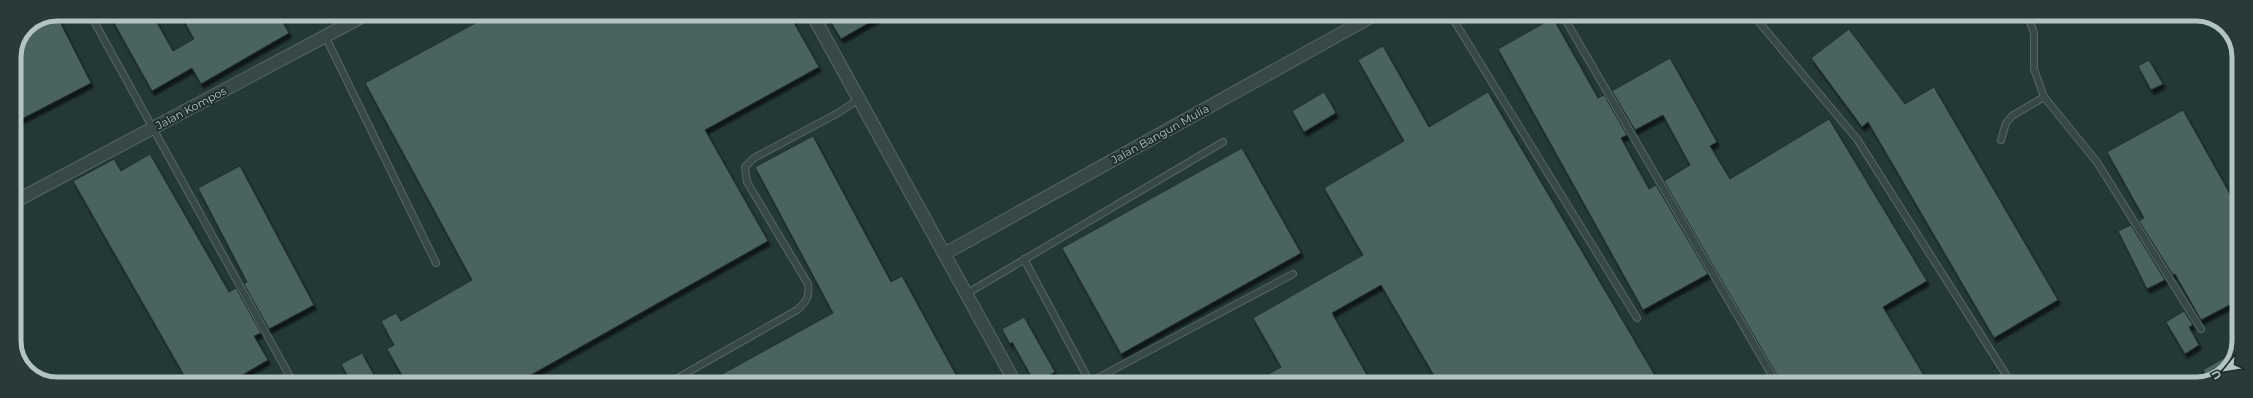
<svg xmlns="http://www.w3.org/2000/svg" width="2253" height="398" font-family="Montserrat,sans-serif">
<style>
.building{fill:#4c6461;stroke:#1f302e;filter:url(#shadow)}
.lines{fill:none;stroke-linecap:round;stroke-linejoin:round}
.service-casing{stroke:#556765;stroke-width:8}
.minor-casing{stroke:#556765;stroke-width:14}
.service{stroke:#374947;stroke-width:6}
.minor{stroke:#374947;stroke-width:12}
.labels{text-anchor:middle;stroke-width:4;stroke-linejoin:round;paint-order:stroke}
.street-label{font-size:11px;fill:#b2c5c3;stroke:#1d2e2c}
.rim{fill:none;stroke:#b2c5c3;stroke-width:5}
</style>
<defs>
<filter id="shadow"><feDropShadow dx="2.5" dy="4.5" stdDeviation="1" flood-color="#0009"/></filter>
</defs>
<rect width="100%" height="100%" fill="#243936"/>
<g class="building">
<path d="M56 14 91 83 14 123V57L26 27Z"/>
<path d="M109 14H152L173 51 194 39 180 14H278L289 33 201 84 192 68 152 91Z"/>
<path d="M477 14H789L819 67 705 130 768 241 515 384H407L387 349 394 345 381 321 396 313 401 321 472 280 365 83 481 20Z"/>
<path d="M826 14H884L841 39Z"/>
<path d="M1553 18 1598 98 1604 95 1627 135 1621 138 1649 189 1656 185 1708 274 1643 310 1498 49Z"/>
<path d="M1849 29 1905 104 1934 87 2058 300 1994 338 1868 122 1862 127 1811 58Z"/>
<path d="M1383 46 1429 127 1488 92 1660 384H1439L1381 285 1332 313 1372 384H1251L1281 367 1253 318 1363 255 1324 188 1404 141 1358 60Z"/>
<path d="M1670 58 1717 142 1710 146 1730 179 1829 119 1927 281 1883 307 1929 384H1782L1664 181 1690 165 1663 115 1635 130 1612 91Z"/>
<path d="M2149 60 2163 84 2151 90 2138 66Z"/>
<path d="M1324 92 1336 113 1304 132 1292 111Z"/>
<path d="M2183 110 2239 210V300L2201 320 2175 274 2173 275 2139 221 2144 218 2107 152Z"/>
<path d="M813 136 891 282 902 276 961 384H704L833 313 755 167Z"/>
<path d="M1242 148 1301 253 1121 354 1062 248Z"/>
<path d="M150 154 229 292 236 288 261 333 254 336 268 360 227 384H189L73 181 114 159 121 171Z"/>
<path d="M240 166 314 305 269 329 244 284 247 282 198 188Z"/>
<path d="M2131 225 2165 280 2147 289 2118 231Z"/>
<path d="M2184 311 2193 325 2189 327 2199 345 2185 354 2166 322Z"/>
<path d="M1024 317 1055 372 1035 383 1012 342 1010 344 1002 329Z"/>
<path d="M2236 351 2224 374 2209 379 2203 370Z"/>
<path d="M362 353 369 366 379 384H352L341 364Z"/>
</g>
<g class="lines">
<defs>
<g id="service">
<path d="M90 14 294 384"/>
<path d="M1450 14 1637 318"/>
<path d="M1562 14 1777 384"/>
<path d="M1752 14 1857 139 2012 384"/>
<path d="M2027 14 2034 33V69L2044 97 2097 162 2201 329"/>
<path d="M325 36 436 263"/>
<path d="M2001 140 2006 123 2012 116 2044 97"/>
<path d="M1024 259 1091 384"/>
<path d="M966 294 1223 142"/>
<path d="M1090 382 1293 274"/>
<path d="M667 384 797 310C806 302 810 297 808 284L747 182 745 167 754 158 838 113 859 99"/>
</g>
<g id="minor">
<path d="M812 14 1016 384"/>
<path d="M14 202 367 14"/>
<path d="M944 254 1376 14"/>
</g>
</defs>
<use href="#service" class="service-casing"/>
<use href="#minor" class="minor-casing"/>
<use href="#service" class="service"/>
<use href="#minor" class="minor"/>
</g>
<g class="labels">
<g class="street-label">
<text transform="translate(191 108) rotate(-28)" y="4">Jalan Kompos</text>
<text transform="translate(1160 134) rotate(-29)" y="4">Jalan Bangun Mulia</text>
</g>
</g>
<path d="M0 0H2253V398H0ZM57 21H2196A36 36 0 0 1 2232 57V341A36 36 0 0 1 2196 377H57A36 36 0 0 1 21 341V57A36 36 0 0 1 57 21Z" fill="#293a38" fill-rule="evenodd"/>
<path class="rim" d="M57 21H2196A36 36 0 0 1 2232 57V341A36 36 0 0 1 2196 377H57A36 36 0 0 1 21 341V57A36 36 0 0 1 57 21Z"/>
<g transform="translate(2225 370) rotate(240)" stroke="#1d2e2c" stroke-width="3" paint-order="stroke">
<path d="M0-3L7 15L0 10L-7 15Z" fill="#b2c5c3"/>
<text y="-6" font-size="11" font-weight="bold" text-anchor="middle" fill="#b2c5c3">U</text>
</g>
</svg>
